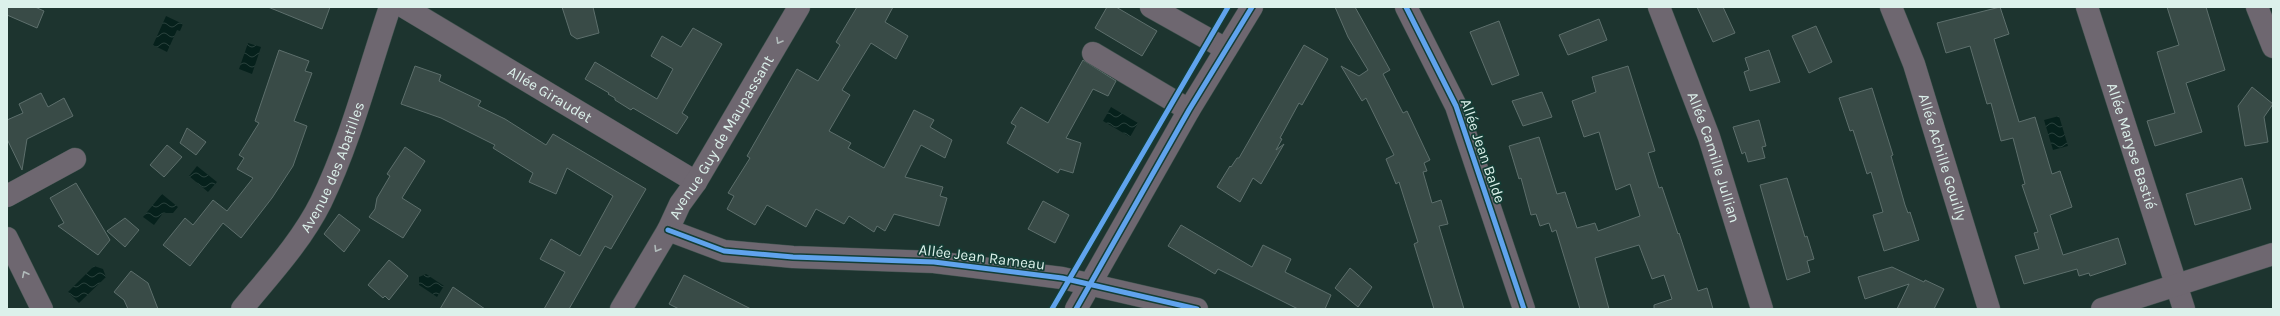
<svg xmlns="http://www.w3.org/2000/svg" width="2280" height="316" font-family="Karla,sans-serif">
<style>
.water{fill:url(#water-waves)}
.building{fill:#394b47;stroke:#5d6f6c}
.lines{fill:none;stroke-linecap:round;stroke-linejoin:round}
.minor-casing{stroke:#3d514c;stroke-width:23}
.minor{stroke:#6e6770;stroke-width:22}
.cycleway-casing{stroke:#143d35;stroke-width:8}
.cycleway{stroke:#60a3ed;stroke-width:5}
.oneway{stroke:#b0baba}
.labels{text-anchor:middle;stroke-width:3.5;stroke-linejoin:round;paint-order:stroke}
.street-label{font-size:15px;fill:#dcf1eb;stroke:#143d35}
</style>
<defs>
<pattern id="water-waves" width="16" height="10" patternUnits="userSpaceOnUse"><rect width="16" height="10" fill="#06211c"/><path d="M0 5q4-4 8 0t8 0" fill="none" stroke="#2a423d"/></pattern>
</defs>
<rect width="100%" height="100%" fill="#1d342f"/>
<g class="water">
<path d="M166 16 183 24 180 31 177 30 167 52 153 45Z"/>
<path d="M248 43 261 47 252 74 239 69Z"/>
<path d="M1111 107 1138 123 1130 137 1103 121Z"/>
<path d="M2059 116 2068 146 2053 150 2044 120Z"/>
<path d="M197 166 217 182 208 192 189 176Z"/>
<path d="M162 194 178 207 173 213H163L154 225 143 217Z"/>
<path d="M94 266 103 269 106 277 79 303 68 292Z"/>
<path d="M426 274 444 286 437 297 419 285V277Z"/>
</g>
<g class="building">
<path d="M7 7H35L44 11 37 28 7 15Z"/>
<path d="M268 7H330L322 29Z"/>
<path d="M562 7H593L599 33 577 39 571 35Z"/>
<path d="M857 7H893L885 22 908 36 896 59 871 43 842 90 850 95 829 131 851 143 848 148 884 168 914 110 934 120 930 127 952 140 945 158 921 145 905 177 943 187 940 196 947 198 939 226 894 214 885 231 877 226 874 232 849 216 844 224 816 209 806 227 767 205 755 225 727 209 734 196 728 193 750 158 747 156 797 69 818 81 840 45 836 42Z"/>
<path d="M1107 7H1116L1157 31 1142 56 1095 28Z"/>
<path d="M1335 7H1355L1390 70 1383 74 1403 113 1407 111 1430 160 1424 163 1427 171 1423 172 1432 203 1441 200 1448 224 1439 226 1464 309H1434L1414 244 1418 242 1399 182 1396 184 1386 159 1394 155 1366 98 1362 101 1341 66 1359 76 1368 70 1348 37Z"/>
<path d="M1697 7H1723L1735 33 1713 42Z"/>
<path d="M2000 7 2009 34 1994 39 2019 122 2035 117 2052 174 2060 171 2072 207 2050 215 2063 255 2118 238 2126 264 2090 276 2089 273 2079 276 2077 269 2024 284 2015 256 2039 249 2034 233 2038 232 2022 185 2025 184 2013 138 2001 141 1991 103 1987 104 1970 46 1946 53 1937 23Z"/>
<path d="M2167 7H2206L2225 70 2186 83 2202 132 2155 146 2147 121 2175 113 2157 52 2179 45Z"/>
<path d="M1599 19 1607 40 1568 55 1559 35Z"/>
<path d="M1499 21 1519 75 1492 85 1470 32Z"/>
<path d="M1816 26 1832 62 1809 73 1792 36Z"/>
<path d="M693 28 722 44 682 113 688 117 677 134 633 108 631 110 615 100V98L608 94 609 93 585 79 595 62 657 99 673 69 651 56 662 36 681 47Z"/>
<path d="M1304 45 1328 59 1302 105 1299 103 1280 138 1282 139 1276 150 1284 144 1261 184 1253 178 1240 202 1217 187 1230 166 1231 167 1237 158H1239Z"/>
<path d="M279 50 309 61 305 71 312 73 294 121 307 126 293 166 272 198 241 238 223 223 190 266 163 245 185 218 193 225 213 200 227 211 253 178 237 169 244 158 239 155 259 123 255 121Z"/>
<path d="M1769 50 1780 82 1750 91 1744 72 1749 70 1745 58Z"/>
<path d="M1083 60 1116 81 1108 96 1093 89 1066 138 1081 143 1073 173 1060 169 1058 173 1007 143 1016 126 1011 123 1021 107 1048 123Z"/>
<path d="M415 66 441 75 439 81 481 101 478 106 505 119 546 145 553 134 646 189 611 249 605 246 569 309H544L565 272 540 259 551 239 580 256 613 196 567 168 556 194 529 182 533 173 493 148 495 145 441 118 401 104Z"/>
<path d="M1628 66 1655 151 1648 153 1659 188 1662 187 1678 234 1679 233 1698 291 1707 288 1713 309H1654V305L1672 299 1664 275 1652 279 1639 245 1595 258 1609 309H1580L1556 230 1552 232 1549 223 1540 226 1536 214 1531 215 1521 178 1519 179 1509 146 1539 137 1557 194 1565 192 1577 228 1595 223 1598 231 1640 216 1630 184 1616 190 1599 132 1584 137 1572 101 1596 92 1592 77Z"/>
<path d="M2252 87 2273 104 2264 117 2268 142 2245 146 2238 106Z"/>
<path d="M1872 88 1893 155 1891 156 1905 205 1908 213 1910 212 1919 240 1884 251 1873 215 1883 212 1871 172 1867 174 1853 130 1850 131 1839 98Z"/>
<path d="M1542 92 1552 117 1523 126 1512 101Z"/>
<path d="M41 93 48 107 64 98 73 116 27 139 22 170 7 139V120L23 113 19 104Z"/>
<path d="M1759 120 1766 146 1762 147 1765 158 1748 162 1745 152 1742 154 1733 127Z"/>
<path d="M187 128 206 142 196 155 180 143Z"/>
<path d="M167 145 182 157 164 177 150 165Z"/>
<path d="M405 147 425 161 402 198 421 210 403 238 369 217 375 209 377 198 390 176 387 174Z"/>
<path d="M1787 178 1805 237 1807 236 1814 259 1807 261 1810 272 1787 280 1760 185Z"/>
<path d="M2242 178 2251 209 2195 225 2186 194Z"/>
<path d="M76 183 110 240 98 255 58 226 64 223 50 198Z"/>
<path d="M1043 201 1069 215 1055 243 1028 229Z"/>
<path d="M339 214 360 230 344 252 324 234Z"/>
<path d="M125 218 139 230 125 247 107 231Z"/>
<path d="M1181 225 1252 267 1263 245 1291 259 1285 272 1331 295 1325 309H1298L1218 269 1215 274 1168 246Z"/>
<path d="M389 260 408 276 389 300 385 296 383 298 368 285Z"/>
<path d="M1892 267 1924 282 1925 280 1944 289 1934 309H1897L1909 284 1865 299 1858 277Z"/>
<path d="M1350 268 1372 287 1358 307 1335 288Z"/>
<path d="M131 271 148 283 158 309H128L124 300 114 292Z"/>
<path d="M684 275 751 309H679L669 304Z"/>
<path d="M453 287 485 309H440Z"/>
</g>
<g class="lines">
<defs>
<g id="minor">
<path id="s1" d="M404 7 696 182"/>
<path d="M1151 7 1226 49"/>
<path d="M1406 7 1456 106 1524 309"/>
<path id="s2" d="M1659 7 1709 137 1762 309"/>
<path id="s3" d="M1891 7 1914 64 1989 309"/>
<path id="s4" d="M2087 7 2184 309"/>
<path d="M2257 7 2273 47"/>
<path d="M1093 53 1189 110"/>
<path d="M7 196 75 159"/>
<path d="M668 230 724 251 793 257 934 262 1062 278 1197 309"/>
<path d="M7 238 42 309"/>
<path id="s5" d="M242 309C270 275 301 242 321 202 351 140 368 72 390 7"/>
<path id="s6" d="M621 309 668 230 680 204 696 182 799 7"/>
<path d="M1076 309 1189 110 1252 7"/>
<path d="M2102 309 2273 254"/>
</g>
</defs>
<use href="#minor" class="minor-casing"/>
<use href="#minor" class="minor"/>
<defs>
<g id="cycleway">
<path d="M1406 7 1456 106 1524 309"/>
<path d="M668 230 724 251 793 257 934 262 1062 278 1197 309"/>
<path d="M1052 309 1228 7"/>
<path d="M1076 309 1189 110 1252 7"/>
</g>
</defs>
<use href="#cycleway" class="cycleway-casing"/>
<use href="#cycleway" class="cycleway"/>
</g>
<defs><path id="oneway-chevron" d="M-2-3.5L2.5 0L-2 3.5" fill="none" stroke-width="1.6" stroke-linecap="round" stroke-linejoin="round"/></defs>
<g class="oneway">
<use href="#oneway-chevron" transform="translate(779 41) rotate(120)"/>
<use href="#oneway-chevron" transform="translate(657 249) rotate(121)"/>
<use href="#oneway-chevron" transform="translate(25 274) rotate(-116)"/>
</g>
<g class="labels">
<g class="street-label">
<text dy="5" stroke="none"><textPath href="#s1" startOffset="170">Allée Giraudet</textPath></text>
<text dy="5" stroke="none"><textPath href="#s6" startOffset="199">Avenue Guy de Maupassant</textPath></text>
<text dy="5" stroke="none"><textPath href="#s4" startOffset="146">Allée Maryse Bastié</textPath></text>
<text transform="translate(1483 151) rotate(71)" y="5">Allée Jean Balde</text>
<text dy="5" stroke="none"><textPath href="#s2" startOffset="160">Allée Camille Jullian</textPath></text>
<text dy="5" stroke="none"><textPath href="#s3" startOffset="159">Allée Achille Gouilly</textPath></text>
<text dy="5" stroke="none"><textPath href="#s5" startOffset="170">Avenue des Abatilles</textPath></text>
<text transform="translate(982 257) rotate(7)" y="5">Allée Jean Rameau</text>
</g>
</g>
<rect width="2280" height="316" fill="none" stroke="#dcf1eb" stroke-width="16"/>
</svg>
